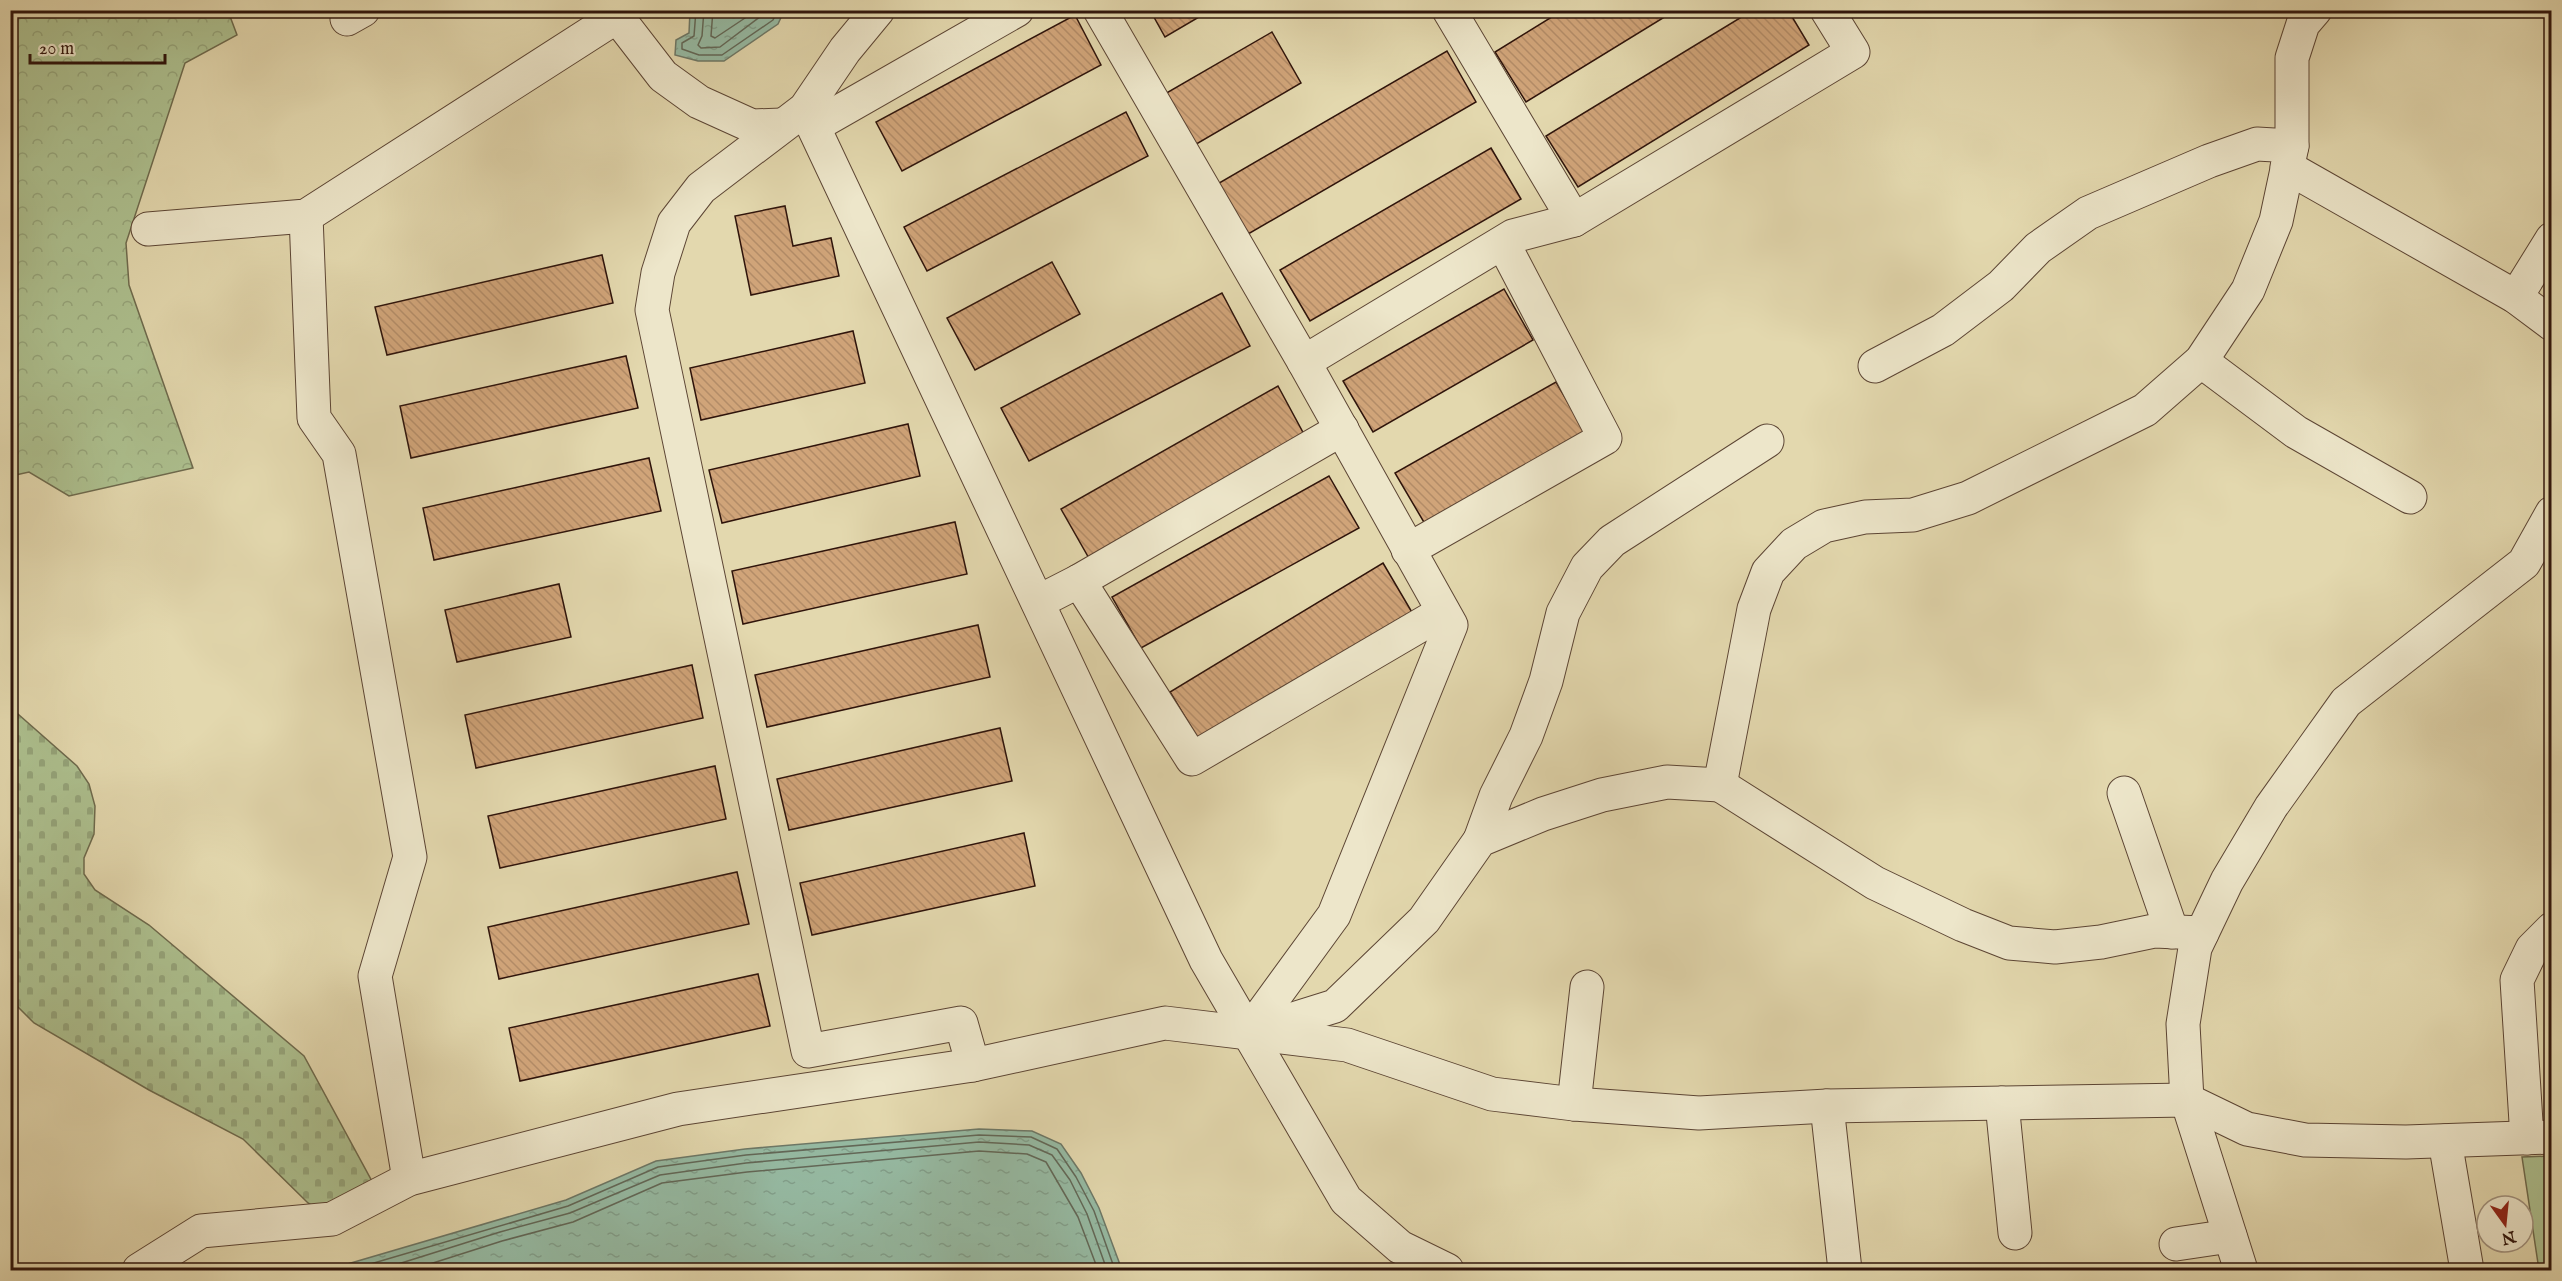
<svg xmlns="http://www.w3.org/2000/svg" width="2562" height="1281" font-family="'IM FELL English',serif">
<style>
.forest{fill:url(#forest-crowns);stroke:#6e6a4d;stroke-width:1.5}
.cemetery{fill:url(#cemetery-stones);stroke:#6e6a4d;stroke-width:1.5}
.green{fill:#adc08f;stroke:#6e6a4d;stroke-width:1.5}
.water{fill:url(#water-ripples);stroke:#6d7867;stroke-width:1.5}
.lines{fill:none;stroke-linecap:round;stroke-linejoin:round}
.shore{stroke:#626858;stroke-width:1.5}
.building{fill:url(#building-back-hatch);stroke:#2f140b;stroke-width:1.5}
.minor-casing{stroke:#5c4534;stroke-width:35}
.minor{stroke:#ede6ca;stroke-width:33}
</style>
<defs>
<pattern id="forest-crowns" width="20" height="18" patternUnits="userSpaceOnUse" patternTransform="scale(1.5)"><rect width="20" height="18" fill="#adc08f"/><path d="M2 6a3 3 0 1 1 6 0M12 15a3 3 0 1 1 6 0" fill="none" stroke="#95a47a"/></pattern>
<pattern id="cemetery-stones" width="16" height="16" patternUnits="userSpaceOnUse" patternTransform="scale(1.5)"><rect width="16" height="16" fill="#adc08f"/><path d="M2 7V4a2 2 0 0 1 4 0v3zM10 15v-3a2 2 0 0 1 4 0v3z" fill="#95a47a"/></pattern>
<pattern id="water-ripples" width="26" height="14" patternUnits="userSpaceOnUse" patternTransform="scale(1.5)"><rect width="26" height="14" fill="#96bba4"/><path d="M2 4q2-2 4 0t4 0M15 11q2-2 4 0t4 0" fill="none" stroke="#82a08c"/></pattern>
<pattern id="building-back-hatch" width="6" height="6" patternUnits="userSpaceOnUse" patternTransform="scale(1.5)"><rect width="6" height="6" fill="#d0a479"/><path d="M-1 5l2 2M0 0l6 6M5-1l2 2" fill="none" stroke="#b38c67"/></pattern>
</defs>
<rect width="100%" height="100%" fill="#e3d8ae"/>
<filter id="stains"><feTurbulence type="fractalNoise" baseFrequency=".00333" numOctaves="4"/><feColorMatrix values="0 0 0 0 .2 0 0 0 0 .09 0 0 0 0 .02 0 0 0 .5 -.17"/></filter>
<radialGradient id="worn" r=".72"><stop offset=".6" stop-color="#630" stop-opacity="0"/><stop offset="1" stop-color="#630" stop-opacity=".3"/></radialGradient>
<path class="forest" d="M11 10 228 11 237 35 185 63 126 243 129 285 193 468 69 496 29 472 11 476Z"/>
<path class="cemetery" d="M10 707 77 766 89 784 95 806 94 834 84 858V874L95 890 149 925 304 1056 374 1185 319 1210 308 1203 243 1139 149 1090 34 1023 11 1000Z"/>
<path class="green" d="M2551 1156V1270H2539L2522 1157Z"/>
<g class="water">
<path d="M690 11V10L784 11 778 24 724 61H698L675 55 676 40 689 33Z"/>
<path d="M979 1129 1032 1131 1061 1144 1081 1173 1099 1208 1122 1270H327L566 1200 656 1161 745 1149Z"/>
</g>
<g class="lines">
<g class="shore">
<path d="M696 10 694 36 682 43V49L699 55H722L773 20 778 10"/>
<path d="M704 10 702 36 698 45 701 48 720 47 769 10"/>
<path d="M713 10 711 36 715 38 757 10"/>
<path d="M350 1270 568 1206 658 1167 746 1155 979 1135 1031 1137 1057 1149 1076 1177 1094 1211 1115 1270"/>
<path d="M379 1270 500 1232 570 1213 660 1175 746 1163 979 1142 1029 1145 1052 1155 1070 1180 1087 1214 1107 1270"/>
<path d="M411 1270 502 1241 573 1222 662 1183 747 1172 979 1151 1027 1154 1046 1162 1078 1217 1098 1270"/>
</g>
</g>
<g class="building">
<path d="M1150 10H1211L1165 37Z"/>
<path d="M1563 10H1676L1526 102 1495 52Z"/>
<path d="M1753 10H1788L1809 45 1578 187 1546 136Z"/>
<path d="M1075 15 1101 65 902 171 876 122Z"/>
<path d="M1272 32 1301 83 1193 146 1163 95Z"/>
<path d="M1447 51 1476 102 1243 237 1214 186Z"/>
<path d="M1126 112 1148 156 927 271 904 227Z"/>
<path d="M1491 148 1521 199 1310 321 1280 270Z"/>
<path d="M785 206 793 246 831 238 839 276 751 295 735 216Z"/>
<path d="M602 255 613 303 387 355 375 307Z"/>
<path d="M1052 262 1080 314 975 370 947 318Z"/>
<path d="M1504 289 1533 340 1373 432 1343 381Z"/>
<path d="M1222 293 1250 346 1029 461 1001 408Z"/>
<path d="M853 331 865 383 701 420 690 368Z"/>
<path d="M626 356 638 408 411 458 400 406Z"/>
<path d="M1556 382 1586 433 1425 524 1395 473Z"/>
<path d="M1278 386 1306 438 1090 560 1061 509Z"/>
<path d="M908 424 920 476 722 523 709 470Z"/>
<path d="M649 458 661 511 434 560 423 508Z"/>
<path d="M1329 476 1359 528 1141 648 1112 597Z"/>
<path d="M955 522 967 574 743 624 732 571Z"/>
<path d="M1383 563 1413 614 1200 742 1170 692Z"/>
<path d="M559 584 571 637 457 662 445 610Z"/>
<path d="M978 625 990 677 767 727 755 675Z"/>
<path d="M692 665 703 718 476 768 465 715Z"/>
<path d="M1000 728 1012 781 789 830 777 779Z"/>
<path d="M715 766 726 819 500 868 488 816Z"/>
<path d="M1024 833 1035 886 812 935 800 883Z"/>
<path d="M737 872 749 924 499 979 488 927Z"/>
<path d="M758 974 770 1026 520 1081 509 1028Z"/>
</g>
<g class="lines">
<defs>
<g id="minor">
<path d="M612 10 663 76 699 102 752 126 782 125"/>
<path d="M878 10 845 50 805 109 701 188 674 223 658 273 652 310 808 1051 961 1023 973 1065"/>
<path d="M1100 10 1304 362 1451 625 1334 915 1248 1033"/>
<path d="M1449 10 1574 220"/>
<path d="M347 19 363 10"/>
<path d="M805 109 1206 960 1346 1200 1400 1247 1447 1270"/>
<path d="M814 126 1017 10"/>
<path d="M2287 167 2516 297 2552 324"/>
<path d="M306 216 314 418 339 454 410 857 375 976 409 1179"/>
<path d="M148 229 306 216 616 17"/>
<path d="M2516 297 2552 239"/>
<path d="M2201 361 2296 432 2410 497"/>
<path d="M1304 362 1513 236 1574 220 1853 52 1827 10"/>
<path d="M1875 366 1943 330 2001 286 2038 248 2088 213 2209 161 2257 144 2292 146"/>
<path d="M1408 550 1605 438 1503 243"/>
<path d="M1079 581 1342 429"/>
<path d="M1038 602 1079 581 1192 759 1443 612"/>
<path d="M1720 785 1875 883 1963 925 2009 943 2055 947 2101 942 2154 931 2202 933"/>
<path d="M2124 793 2172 932"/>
<path d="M1480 840 1496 796 1526 736 1546 681 1563 613 1587 567 1612 541 1767 441"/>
<path d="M1258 1030 1335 1006 1424 920 1480 840 1543 814 1602 795 1667 782 1720 785 1754 609 1768 572 1794 544 1824 526 1865 517 1913 515 1968 498 2145 410 2201 361 2248 290 2276 221 2292 146V58L2303 24 2315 10"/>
<path d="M2002 1103 2015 1233"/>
<path d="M1574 1104 1587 987"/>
<path d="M1827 1106 1845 1270"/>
<path d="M2527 1138 2517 980 2532 949 2552 929"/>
<path d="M2445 1141 2467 1270"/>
<path d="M2176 1244 2230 1236"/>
<path d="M139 1270 201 1231 332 1219 409 1179 678 1109 973 1065 1165 1023 1347 1045 1492 1094 1574 1104 1699 1113 1827 1106 2187 1100 2247 1129 2305 1140 2406 1142 2552 1137"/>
<path d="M2241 1270 2187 1100 2183 1024 2195 948 2227 881 2271 807 2346 702 2524 563 2552 513"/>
</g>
</defs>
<use href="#minor" class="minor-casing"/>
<use href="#minor" class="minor"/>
</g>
<rect width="2562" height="1281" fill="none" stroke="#e3d8ae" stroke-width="36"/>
<rect x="12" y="12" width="2538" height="1257" fill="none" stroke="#2f140b" stroke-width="3"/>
<rect x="18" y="18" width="2526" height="1245" fill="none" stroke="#2f140b" stroke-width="1.5"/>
<g transform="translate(2505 1224) rotate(165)"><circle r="28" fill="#ede6ca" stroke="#a1927e" stroke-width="1.5"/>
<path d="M0-4.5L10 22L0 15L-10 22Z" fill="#8f2418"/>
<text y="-9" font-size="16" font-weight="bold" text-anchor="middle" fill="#2f140b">N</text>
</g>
<path d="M30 54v9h135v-9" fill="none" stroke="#2f140b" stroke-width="3"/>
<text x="39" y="54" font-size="18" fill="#2f140b" stroke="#ede6ca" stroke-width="4.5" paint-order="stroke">20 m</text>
<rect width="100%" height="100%" filter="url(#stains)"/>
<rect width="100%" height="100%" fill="url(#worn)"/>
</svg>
